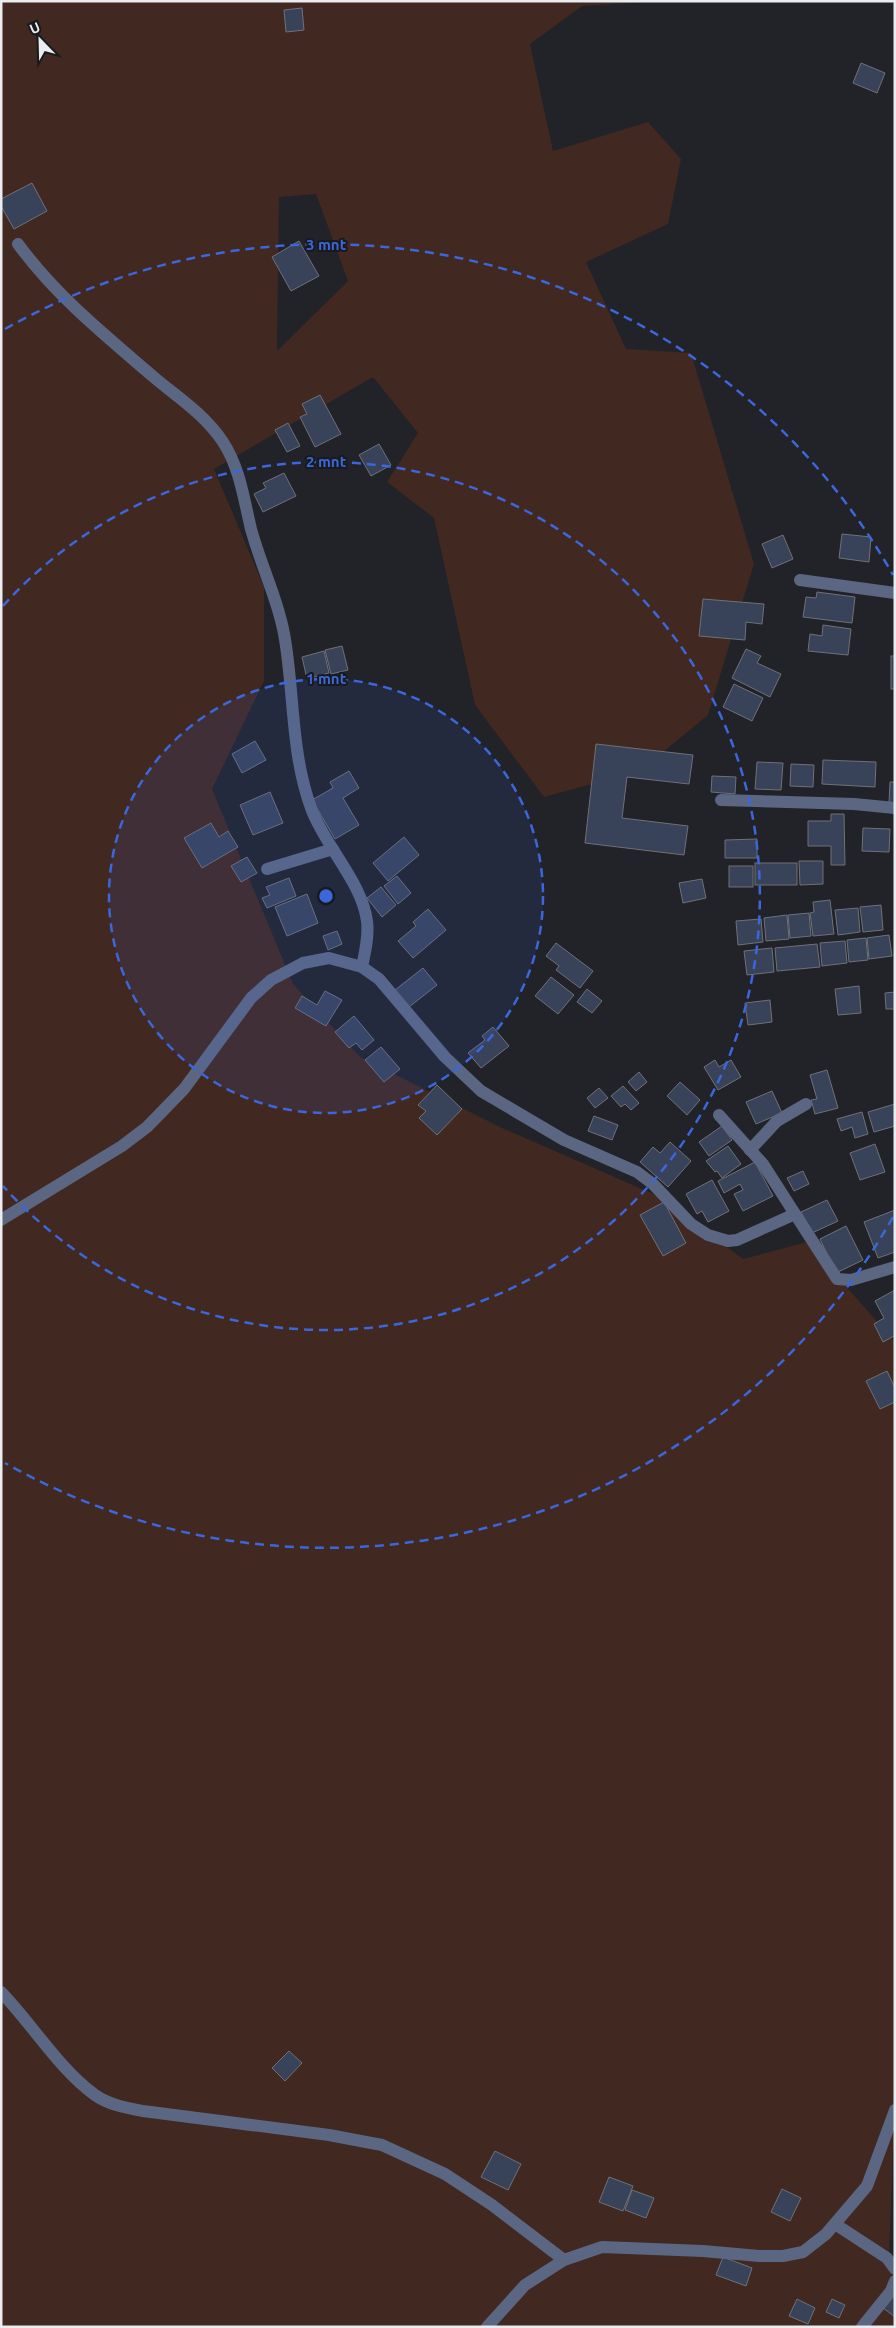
<svg xmlns="http://www.w3.org/2000/svg" width="896" height="2328" font-family="Ubuntu,sans-serif">
<style>
.green{fill:#412820;fill-rule:evenodd}
.building{fill:#384259;stroke:#6f7177}
.lines{fill:none;stroke-linecap:round;stroke-linejoin:round}
.minor{stroke:#5b6782;stroke-width:12}
.ring{fill:none;stroke:#3c66db;stroke-width:2.5;stroke-dasharray:9 6}
.centre{fill:#3c66db;stroke:#181a1e;stroke-width:2.5}
.ring-label{font-size:15px;text-anchor:middle;font-weight:bold;fill:#3c66db;stroke:#181a1e;stroke-width:4;stroke-linejoin:round;paint-order:stroke}
</style>
<rect width="100%" height="100%" fill="#212328"/>
<path class="green" d="M1 1H659L582 6 530 44 553 151 648 122 681 159 668 224 586 262 626 349 691 353 754 564 708 715 640 771 544 797 475 705 434 518 387 482 418 433 373 377 214 469 264 587V681L212 789 293 984 360 1057 502 1128 658 1196 743 1259 807 1242 895 1342V2149H893L889 2255 895 2260V2327H1ZM316 194 348 281 277 351 279 197Z"/>
<g class="building">
<path d="M302 8 304 30 286 32 284 10Z"/>
<path d="M861 63 885 73 877 93 853 83Z"/>
<path d="M32 183 47 211 14 229 1 206V199Z"/>
<path d="M299 241 319 276 291 291 272 257Z"/>
<path d="M320 395 341 434 315 447 300 417 307 414 302 404Z"/>
<path d="M288 423 300 446 287 452 275 430Z"/>
<path d="M379 444 391 465 371 476 359 455Z"/>
<path d="M284 473 296 496 263 512 254 494 266 488 263 483Z"/>
<path d="M842 534 871 537 869 562 839 558Z"/>
<path d="M783 535 793 559 772 568 762 544Z"/>
<path d="M817 592 855 597 852 623 803 617 806 597 816 598Z"/>
<path d="M703 599 764 604 762 624 746 622 745 640 699 636Z"/>
<path d="M823 625 851 629 848 655 808 651 810 634 822 636Z"/>
<path d="M342 646 348 670 331 674 325 650Z"/>
<path d="M746 649 761 656 757 663 781 674 770 697 732 678Z"/>
<path d="M324 651 329 673 307 679 302 657Z"/>
<rect x="891" y="656" width="4" height="33"/>
<path d="M734 684 763 698 752 721 723 707Z"/>
<path d="M255 741 266 760 242 773 232 754Z"/>
<path d="M596 744 693 755 689 784 627 777 622 818 688 826 684 855 585 843Z"/>
<path d="M823 760 876 762 875 787 822 784Z"/>
<path d="M757 762 783 763 781 790 755 789Z"/>
<path d="M791 764 814 765 813 787 790 786Z"/>
<path d="M349 771 359 788 343 798 359 825 335 839 312 800 333 788 330 782Z"/>
<path d="M712 776 736 777 735 794 711 792Z"/>
<path d="M890 782H895V803H889Z"/>
<path d="M270 792 283 823 253 835 240 805Z"/>
<path d="M831 814H844L845 865H831V846H808V821H831Z"/>
<path d="M211 823 219 837 228 831 238 847 202 868 184 838Z"/>
<path d="M863 828 890 829 889 852 862 851Z"/>
<path d="M404 837 419 855 388 881 373 863Z"/>
<path d="M757 839V858H725V840Z"/>
<path d="M247 857 257 873 241 882 231 866Z"/>
<path d="M799 861H823V884L800 885Z"/>
<rect x="755" y="863" width="42" height="22"/>
<rect x="729" y="866" width="24" height="21"/>
<path d="M397 876 411 893 398 904 384 886Z"/>
<path d="M289 878 296 896 267 908 262 898 270 895 266 887Z"/>
<path d="M702 879 706 898 683 903 679 883Z"/>
<path d="M381 887 396 905 382 917 367 898Z"/>
<path d="M307 894 318 923 287 936 275 907Z"/>
<path d="M830 900 834 934 813 936 810 913 814 912 813 902Z"/>
<path d="M881 905 883 930 863 932 860 907Z"/>
<path d="M858 908 860 932 838 935 835 910Z"/>
<path d="M428 909 446 930 413 958 398 941 416 926 413 922Z"/>
<path d="M809 913 811 936 790 938 788 915Z"/>
<path d="M787 915 789 939 766 941 764 918Z"/>
<path d="M761 919 763 942 738 945 736 921Z"/>
<path d="M337 931 342 944 328 950 323 936Z"/>
<path d="M889 935 892 956 869 959 867 938Z"/>
<path d="M866 938 868 960 849 962 847 940Z"/>
<path d="M845 941 847 963 822 966 820 943Z"/>
<path d="M556 943 593 971 580 988 556 970 559 966 546 956Z"/>
<path d="M817 944 820 967 777 971 775 948Z"/>
<path d="M772 948 774 972 747 975 744 951Z"/>
<path d="M423 968 437 985 409 1007 395 990Z"/>
<path d="M551 977 574 995 558 1014 535 996Z"/>
<path d="M859 986 861 1013 838 1015 835 989Z"/>
<path d="M587 989 602 1001 592 1013 577 1002Z"/>
<path d="M325 991 342 1000 326 1026 295 1008 302 996 317 1005Z"/>
<path d="M895 992V1009H886L885 993Z"/>
<path d="M770 1000 772 1022 748 1025 745 1003Z"/>
<path d="M354 1016 374 1040 362 1050 356 1043 349 1048 335 1032Z"/>
<path d="M493 1027 509 1046 481 1068 468 1053 485 1040 482 1036Z"/>
<path d="M381 1047 400 1069 384 1082 365 1060Z"/>
<path d="M715 1060 719 1067 731 1060 741 1077 718 1090 704 1067Z"/>
<path d="M827 1070 838 1108 815 1114 811 1100 817 1099 810 1075Z"/>
<path d="M639 1072 647 1082 636 1091 628 1082Z"/>
<path d="M680 1082 700 1100 687 1115 667 1096Z"/>
<path d="M437 1085 462 1109 437 1135 419 1118 426 1111 418 1105Z"/>
<path d="M623 1086 639 1103 631 1110 625 1104 621 1107 611 1096Z"/>
<path d="M599 1088 608 1098 595 1108 587 1098Z"/>
<path d="M772 1091 782 1113 756 1124 746 1102Z"/>
<path d="M895 1104V1126L874 1132 868 1112Z"/>
<path d="M862 1112 868 1134 855 1138 852 1127 841 1131 837 1119Z"/>
<path d="M594 1116 618 1125 612 1140 588 1131Z"/>
<path d="M722 1126 732 1140 709 1156 699 1142Z"/>
<path d="M670 1142 691 1161 668 1187 640 1162 653 1147 660 1153Z"/>
<path d="M875 1144 885 1172 860 1180 850 1153Z"/>
<path d="M728 1146 741 1164 722 1178 717 1171 715 1172 706 1161Z"/>
<path d="M755 1162 773 1196 743 1211 734 1194 743 1190 740 1184 724 1193 718 1181Z"/>
<path d="M803 1171 809 1184 794 1191 787 1178Z"/>
<path d="M712 1180 729 1211 708 1222 702 1211 697 1214 686 1194Z"/>
<path d="M827 1200 838 1221 812 1233 801 1212Z"/>
<path d="M664 1202 686 1243 663 1256 640 1215Z"/>
<path d="M895 1210V1252L878 1258 864 1222Z"/>
<path d="M846 1226 863 1260 836 1273 820 1239Z"/>
<path d="M895 1290V1338L894 1336 883 1342 874 1324 884 1318 875 1301Z"/>
<path d="M887 1371 895 1388V1402L880 1409 866 1381Z"/>
<path d="M289 2051 302 2063 285 2081 272 2068Z"/>
<path d="M495 2151 521 2164 508 2190 481 2177Z"/>
<path d="M609 2177 633 2186 623 2211 599 2202Z"/>
<path d="M782 2189 801 2198 790 2221 771 2212Z"/>
<path d="M632 2190 654 2198 646 2218 625 2210Z"/>
<path d="M723 2257 752 2268 746 2286 716 2275Z"/>
<path d="M895 2292V2317L882 2307Z"/>
<path d="M797 2299 815 2308 808 2324 789 2316Z"/>
<path d="M832 2299 845 2305 839 2318 826 2312Z"/>
</g>
<g class="lines">
<g class="minor">
<path d="M18 244C57 297 106 336 156 379 180 399 205 415 223 442 240 468 244 500 251 529 262 569 281 606 286 646 294 700 292 756 311 808 324 845 362 882 367 921 369 936 365 952 362 967"/>
<path d="M800 580 895 593"/>
<path d="M721 800 854 804 895 808"/>
<path d="M267 869 333 849"/>
<path d="M719 1115 763 1164 795 1214"/>
<path d="M750 1150 777 1121 806 1104"/>
<path d="M1 1220 122 1146 147 1127 184 1089 251 998 271 980 303 963 329 958 362 967 379 979 445 1057 481 1091 564 1140 637 1172 653 1184 691 1224 708 1235 728 1241 737 1240 795 1214 837 1279 851 1280 895 1267"/>
<path d="M1 1992C32 2024 60 2070 95 2095 109 2105 127 2108 143 2111L329 2135 382 2145 445 2174 492 2205 564 2260"/>
<path d="M835 2224 887 2258 895 2269"/>
<path d="M487 2327 525 2285 564 2260 602 2247 703 2251 759 2256H783L803 2252 826 2234 867 2186 895 2110"/>
<path d="M862 2327 891 2291 895 2281"/>
</g>
</g>
<circle cx="326" cy="896" r="217" fill="#3c66db" fill-opacity=".12"/>
<g class="ring">
<circle cx="326" cy="896" r="217"/>
<path d="M3 606A434 434 0 1 1 3 1186"/>
<path d="M893 1217A651 651 0 0 1 5 1463M5 329A651 651 0 0 1 893 575"/>
</g>
<circle cx="326" cy="896" r="8" class="centre"/>
<g class="ring-label">
<text x="326" y="250">3 mnt</text>
<text x="326" y="467">2 mnt</text>
<text x="326" y="684">1 mnt</text>
</g>
<rect width="896" height="2328" fill="none" stroke="#eaecef" stroke-width="5"/>
<g transform="translate(40 40) rotate(337)" stroke="#181a1e" stroke-width="4" paint-order="stroke">
<path d="M0-4L9 19L0 12L-9 19Z" fill="#eaecef"/>
<text y="-8" font-size="14" font-weight="bold" text-anchor="middle" fill="#eaecef">U</text>
</g>
</svg>
